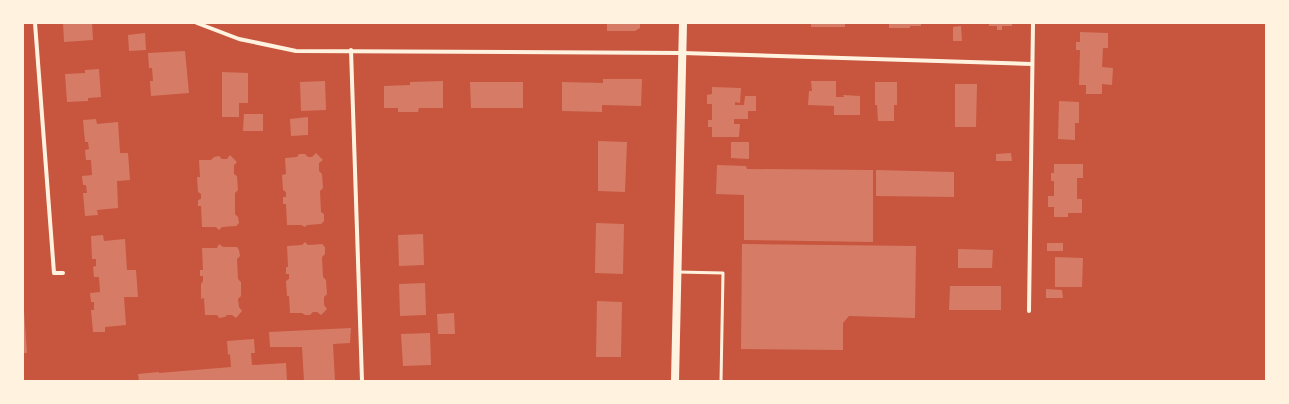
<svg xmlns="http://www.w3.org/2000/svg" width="1289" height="404" font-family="'Roboto Condensed',sans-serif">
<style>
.building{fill:#d67c66}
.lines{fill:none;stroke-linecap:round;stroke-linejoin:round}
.service{stroke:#fff3e0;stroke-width:3}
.minor{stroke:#fff3e0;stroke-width:4}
.secondary{stroke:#fff3e0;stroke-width:8}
</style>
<rect width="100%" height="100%" fill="#c8553d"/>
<g class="building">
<path d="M63 23H92L93 40 64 42Z"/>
<path d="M607 23H640V28L635 31H607Z"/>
<rect x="811" y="23" width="34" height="4"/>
<path d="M889 23H921V26H910V28H889Z"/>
<path d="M989 23H1012V26H1002V30H997V26H989Z"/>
<path d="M961 26 962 41H953V27Z"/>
<path d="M1080 32 1108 33V48H1103L1102 67 1113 68 1112 85 1102 84V94H1086V85H1079L1080 50H1076V42H1080Z"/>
<path d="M145 33 146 50 129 51 128 35Z"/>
<path d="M185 51 189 93 151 96 150 81H153L152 68H149L148 53Z"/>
<path d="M99 69 101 97 88 98V101L67 102 65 74 85 73V70Z"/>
<path d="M222 72 248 73V103H239V117H222Z"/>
<path d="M603 79H642L641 106 602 105V112L562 111V82L603 83Z"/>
<path d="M325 81 326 110 301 111 300 82Z"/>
<path d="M443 81V108H419L418 112H398V108H384V86L410 85V82Z"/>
<path d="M811 81H836V97H844L843 95 860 96V115H834V106L808 105 809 91H812Z"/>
<path d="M470 82H523V108H471Z"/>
<path d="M875 82H897V105H894V121H878L877 105H875Z"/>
<path d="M955 84H977L976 127H955Z"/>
<path d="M712 87 741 88 740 103 735 102V105H744L745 96H756V111H748V119H734V124H740L739 137H712V127H708V120H712V104H707V95L712 94Z"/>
<path d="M1059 101 1079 102V123H1075V140L1058 139Z"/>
<path d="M244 114H263V131H243Z"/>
<path d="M308 117V135L291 136 290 119Z"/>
<path d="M96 119 97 124 118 122 120 153H128L130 180 117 181 118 208 97 210 98 215 85 216 83 193H87L86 185H83L82 176 92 175 91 160H86L85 150 89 149 88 142H85L83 120Z"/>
<path d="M598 141 627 142 625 192 598 191Z"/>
<path d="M731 142H749V159L731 158Z"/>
<path d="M316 153 323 160 319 163V171L322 174 323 188 320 191 321 212 324 214V221L321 224 307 225 305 227 301 225H287L286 204H283V197H286V192L283 190 282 175 286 174 285 158 297 157 299 154H305L308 157H312Z"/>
<path d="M1011 153 1012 161H996V154Z"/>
<path d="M230 155 237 162 234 165V174L237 176 238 190 235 193V214L238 217 239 223 236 226 222 227 219 230 216 227H202L201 206H198V200L201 199V194L198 192 197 177H200L199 160H211L214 157 219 156 222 159H227Z"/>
<path d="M1054 164H1083V178H1077V199H1082V213H1068V217H1054V207H1048V196H1054V181H1051V173H1054Z"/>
<path d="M717 165 746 166 747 169 873 170V242L744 240V195L716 194Z"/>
<path d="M876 170 954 172V197L876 196Z"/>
<path d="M596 223 624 224 623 274 595 273Z"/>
<path d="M423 234 424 265 399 266 398 235Z"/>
<path d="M103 235 104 241 125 239 127 270H136L138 297H124L126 325 105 327V332H93L91 310H94V302H91L90 293 100 292 99 277H94L93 267 96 266V259H92L91 236Z"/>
<path d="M305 242 308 245 322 244 325 247V254L322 257 323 277 326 280 327 294 324 297V305L327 309 321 315 317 312H313L310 315H305L302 313H290L289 296H287L286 281 289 279V274H286V267H288L287 246 302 245Z"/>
<rect x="1047" y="243" width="16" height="8"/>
<path d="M219 244 223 247H237L239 250 240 256 237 259 238 279 241 282V296L238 299 239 307 242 311 236 318 232 315H227L225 317 219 318 217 315H205L204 298 201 299V284L203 281V276H200V270H203L202 248H217Z"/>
<path d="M742 244 916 246 915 318 849 316 843 323V350L741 349Z"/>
<path d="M958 249 993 250 992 268H958Z"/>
<path d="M1055 257 1083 258 1082 287H1055Z"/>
<path d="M425 283 426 315 400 316 399 284Z"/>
<path d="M950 286H1001V310H949Z"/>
<path d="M1046 289 1062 290 1063 298H1046Z"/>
<path d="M597 301 622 302 621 357H596Z"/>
<path d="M23 310H24L27 353H23Z"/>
<path d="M454 313 455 334H438L437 314Z"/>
<path d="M351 328 350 343 333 344 335 381H304L302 347H270L269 332Z"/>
<path d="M430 333 431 365 403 366 401 334Z"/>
<path d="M254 339 255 353H251L252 365 286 363 287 381H139L138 374 159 372V373L231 367 230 354 228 355 227 341Z"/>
</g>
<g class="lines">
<path class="service" d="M678 272 723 273 721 381"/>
<g class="minor">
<path d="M35 23 54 273H63"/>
<path d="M197 23 239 39 296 51 683 53 1032 64"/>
<path d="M351 50 362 381"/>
<path d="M1029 311 1033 23"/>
</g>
<path class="secondary" d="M675 381 683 23"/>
</g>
<rect width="1289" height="404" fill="none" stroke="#fff3e0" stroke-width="48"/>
</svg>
